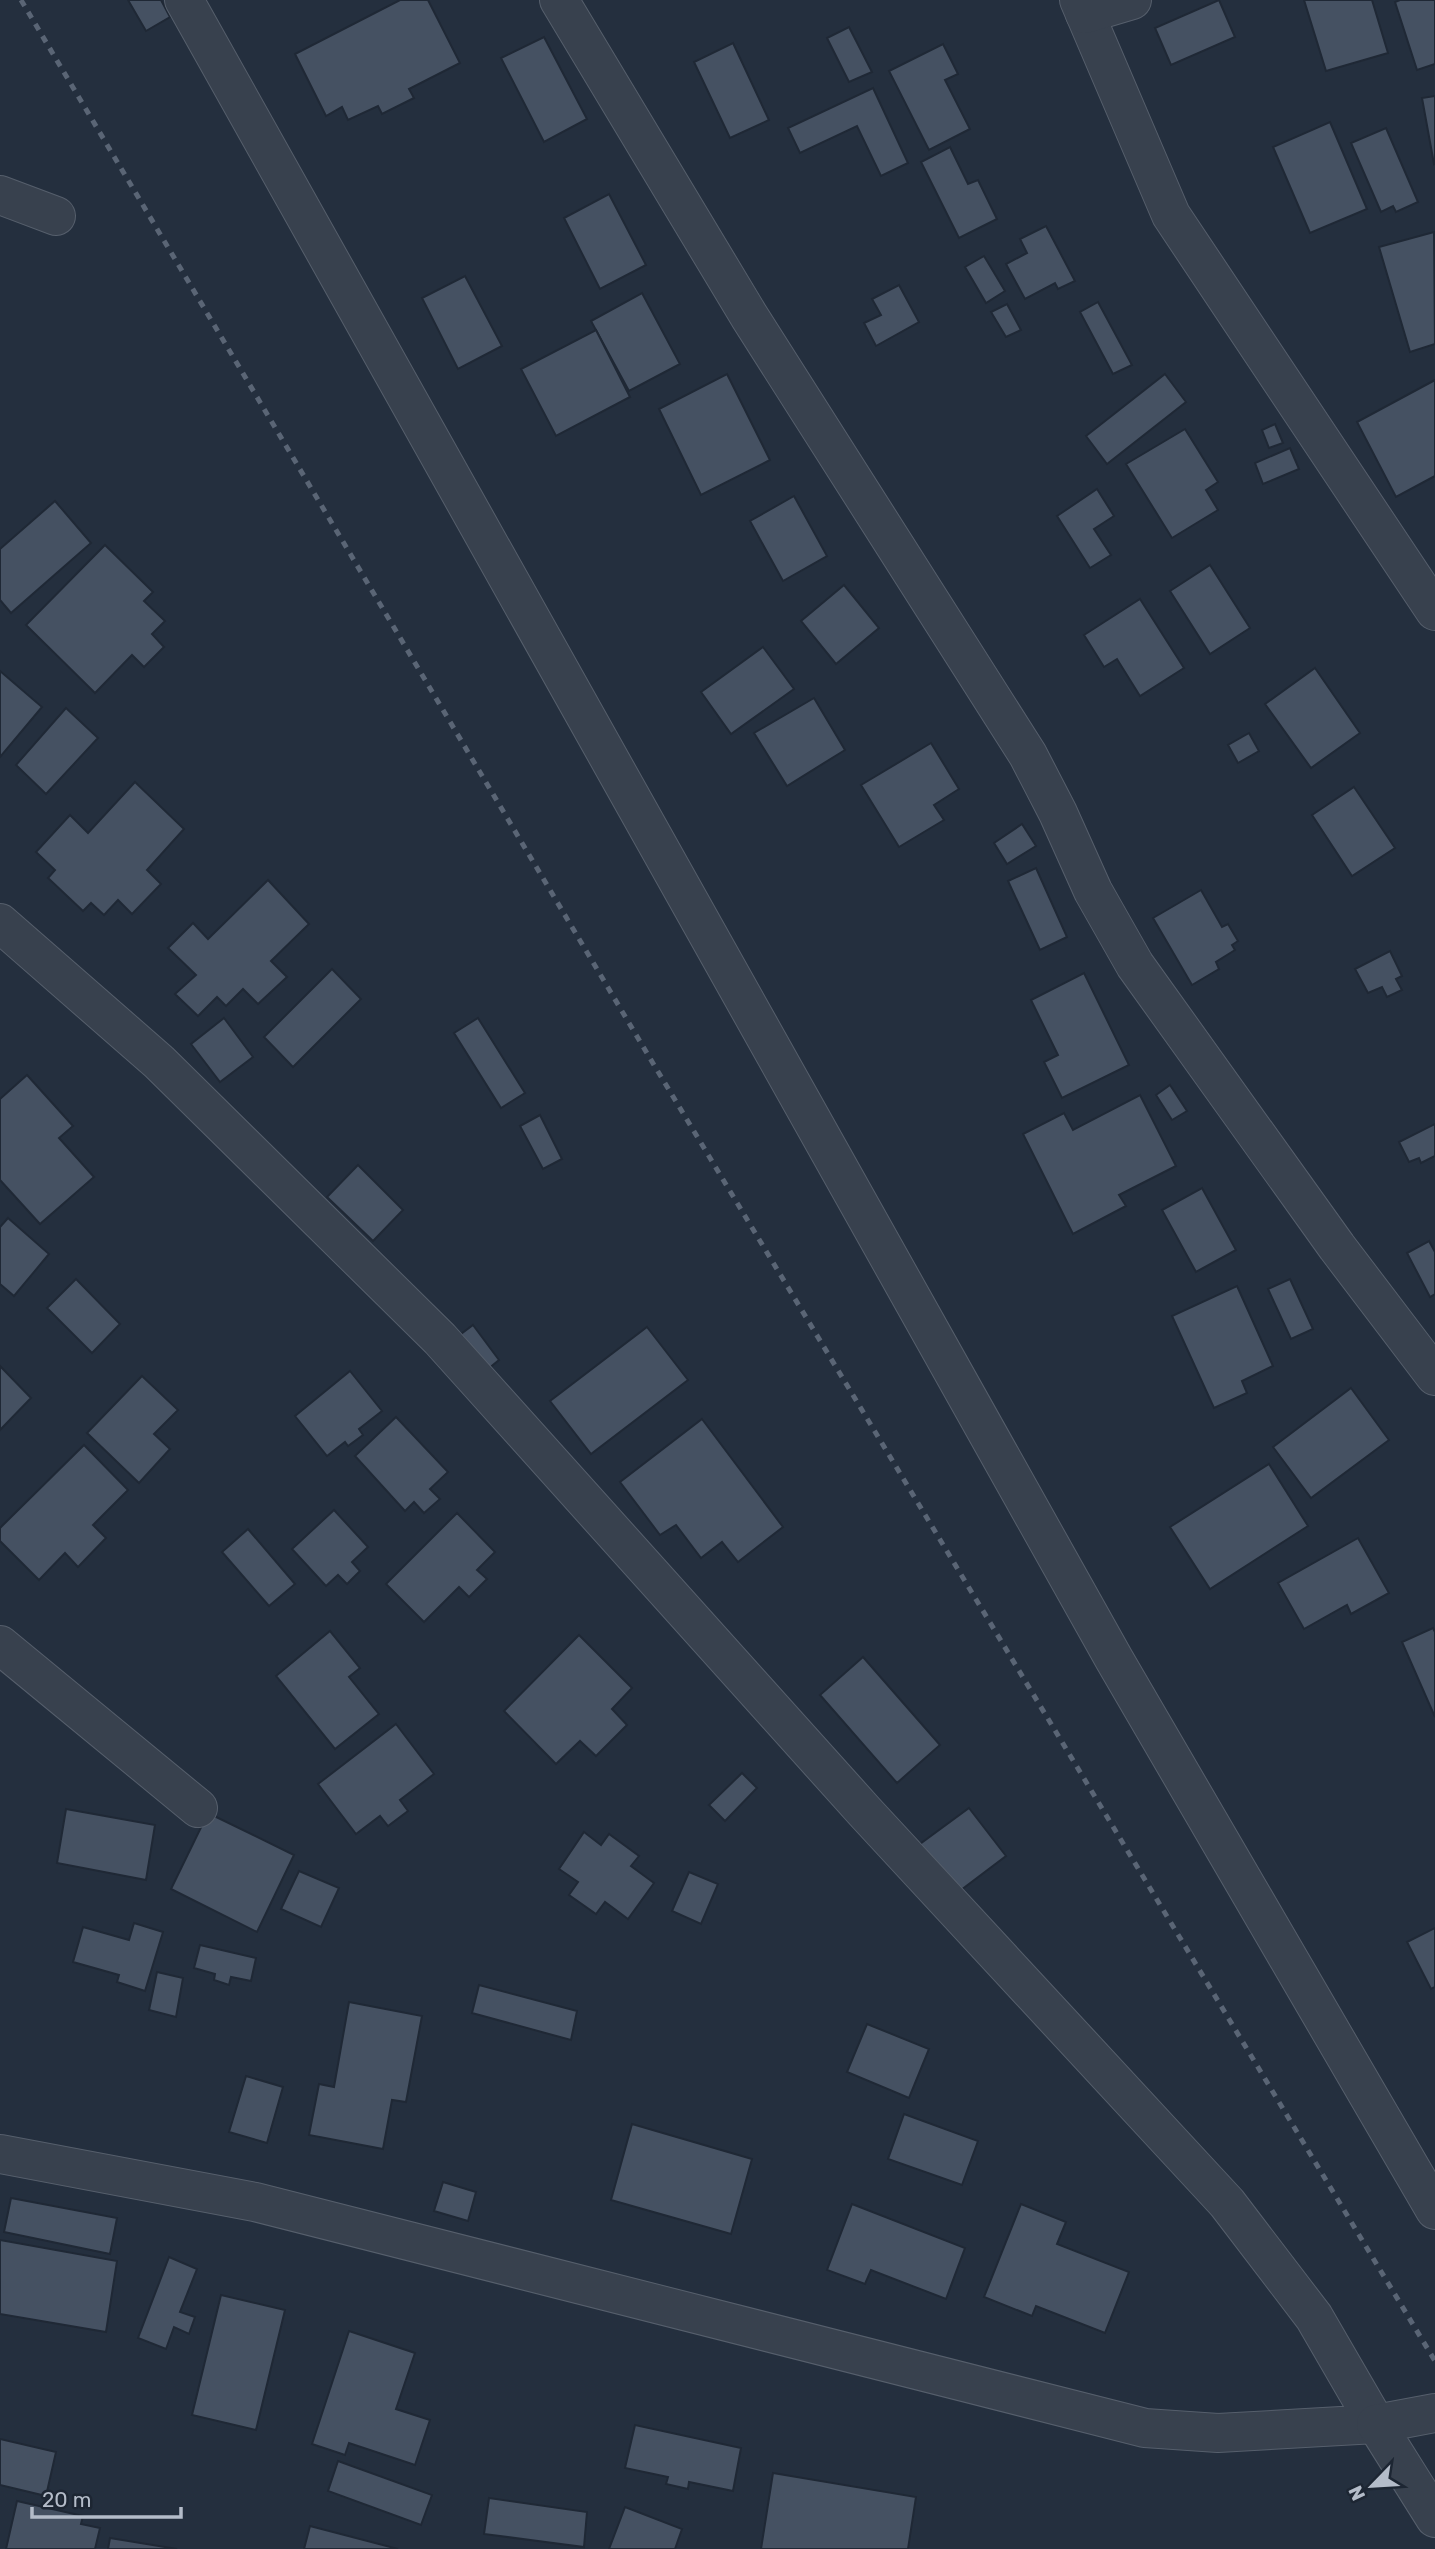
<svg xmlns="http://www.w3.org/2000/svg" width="1435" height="2549" font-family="Rubik,sans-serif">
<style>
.building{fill:#455162;stroke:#1f2835;stroke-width:2}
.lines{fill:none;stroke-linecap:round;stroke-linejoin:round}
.street-casing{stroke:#565f6c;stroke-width:40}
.street{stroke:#38414e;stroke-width:38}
.rail{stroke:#5a6575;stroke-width:5;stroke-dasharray:7 7;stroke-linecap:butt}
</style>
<rect width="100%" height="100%" fill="#242f3e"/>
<g class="building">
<path d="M128 0H161L170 17 146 31Z"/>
<path d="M400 0H428L460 63 409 89 414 98 382 114 378 106 348 120 342 107 326 116 295 54Z"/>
<path d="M1219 0 1235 37 1171 65 1155 28Z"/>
<path d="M1304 0H1372L1388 53 1326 71Z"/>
<path d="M1400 0H1435V64L1417 70 1395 2Z"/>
<path d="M849 27 872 72 849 82 827 38Z"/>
<path d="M544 37 587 119 544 142 501 58Z"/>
<path d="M733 43 769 120 730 138 694 62Z"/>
<path d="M943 44 958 74 945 80 970 129 929 150 889 71Z"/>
<path d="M873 88 908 163 881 176 857 126 800 153 788 128Z"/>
<path d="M1435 96V163L1434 164 1422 98Z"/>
<path d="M1330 122 1367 209 1310 233 1273 147Z"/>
<path d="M1386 128 1418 202 1396 212 1393 206 1381 212 1351 143Z"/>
<path d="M950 147 968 184 978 180 997 219 959 238 921 162Z"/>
<path d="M609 194 646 265 600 289 564 218Z"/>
<path d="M1046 226 1075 281 1058 289 1055 283 1025 299 1006 264 1027 253 1020 239Z"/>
<path d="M1434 232 1435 344 1410 352 1379 247Z"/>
<path d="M984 256 1005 291 986 303 965 267Z"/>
<path d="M465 276 502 346 458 369 422 298Z"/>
<path d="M899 285 919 322 876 346 864 323 881 315 872 299Z"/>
<path d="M642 293 680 364 629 391 591 321Z"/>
<path d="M1098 302 1132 365 1113 374 1080 312Z"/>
<path d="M1007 304 1021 330 1006 337 991 312Z"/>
<path d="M596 330 630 397 556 436 521 369Z"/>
<path d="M727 374 770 460 701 495 659 409Z"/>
<path d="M1165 374 1186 402 1107 464 1086 436Z"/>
<path d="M1435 380V476L1396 497 1357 422Z"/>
<path d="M1275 424 1283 443 1269 448 1262 430Z"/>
<path d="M1185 429 1218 482 1206 490 1218 510 1172 538 1126 464Z"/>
<path d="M1290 448 1299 469 1263 484 1255 463Z"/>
<path d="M1097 489 1114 516 1094 529 1111 555 1090 568 1057 516Z"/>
<path d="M794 496 827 556 783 581 750 521Z"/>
<path d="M55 501 91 543 11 613 0 600V549Z"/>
<path d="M105 545 153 592 144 601 165 621 152 634 164 647 144 667 132 655 95 693 26 625Z"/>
<path d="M1210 565 1250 628 1210 654 1170 591Z"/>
<path d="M844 585 879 628 836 664 801 621Z"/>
<path d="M1140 599 1184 668 1140 696 1117 659 1104 667 1084 635Z"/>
<path d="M763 647 794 689 731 734 701 692Z"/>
<path d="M1315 668 1360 733 1311 768 1265 704Z"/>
<path d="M0 671 42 707 0 757Z"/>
<path d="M814 698 845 750 787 786 754 733Z"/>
<path d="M66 708 98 738 46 794 16 765Z"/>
<path d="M1249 733 1259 751 1238 763 1228 745Z"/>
<path d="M931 743 959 789 934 805 944 820 899 847 861 785Z"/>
<path d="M135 782 184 829 147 870 161 884 132 914 118 900 104 915 91 903 83 911 48 878 55 870 36 852 70 815 88 833Z"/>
<path d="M1354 787 1395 848 1352 876 1312 815Z"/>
<path d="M1022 824 1036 846 1007 864 994 843Z"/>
<path d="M1036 868 1067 937 1040 950 1008 881Z"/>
<path d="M268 880 309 924 271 961 287 977 258 1004 243 989 226 1006 217 997 198 1016 175 994 196 975 168 948 193 923 208 939Z"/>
<path d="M1201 890 1222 927 1228 924 1238 941 1232 945 1235 950 1216 962 1219 969 1192 985 1153 918Z"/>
<path d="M1390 951 1402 976 1396 979 1402 990 1387 997 1382 987 1368 993 1355 969Z"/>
<path d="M332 969 361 999 293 1067 264 1037Z"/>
<path d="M1084 973 1129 1065 1062 1098 1044 1062 1058 1055 1031 1000Z"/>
<path d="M224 1018 253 1057 220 1082 191 1044Z"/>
<path d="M478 1018 525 1093 501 1108 454 1033Z"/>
<path d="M27 1075 73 1126 59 1138 94 1177 40 1224 0 1180V1099Z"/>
<path d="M1170 1085 1187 1111 1172 1120 1156 1095Z"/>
<path d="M1140 1095 1176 1166 1119 1195 1126 1206 1073 1234 1023 1134 1064 1113 1073 1130Z"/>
<path d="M540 1115 562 1159 543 1169 520 1126Z"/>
<path d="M1435 1124V1156L1421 1163 1419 1158 1409 1162 1399 1142Z"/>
<path d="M358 1165 403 1210 373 1241 327 1197Z"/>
<path d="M1202 1188 1236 1250 1196 1272 1162 1210Z"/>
<path d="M8 1218 49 1254 14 1296 0 1284V1227Z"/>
<path d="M1429 1241 1435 1252V1294L1430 1297 1407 1253Z"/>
<path d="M76 1279 120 1324 92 1353 47 1308Z"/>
<path d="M1290 1279 1313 1329 1291 1339 1268 1289Z"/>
<path d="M1237 1286 1273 1366 1242 1381 1247 1393 1214 1408 1172 1316Z"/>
<path d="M473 1325 499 1360 488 1369 461 1334Z"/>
<path d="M647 1327 688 1380 591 1454 550 1401Z"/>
<path d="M0 1366 31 1398 0 1430Z"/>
<path d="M350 1371 382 1411 359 1429 363 1435 348 1446 345 1442 327 1456 295 1416Z"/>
<path d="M142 1376 178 1410 154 1434 170 1449 139 1483 87 1433Z"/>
<path d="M1351 1388 1389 1440 1311 1498 1273 1447Z"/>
<path d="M396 1417 448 1472 430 1489 440 1499 424 1513 414 1502 405 1511 355 1456Z"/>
<path d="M702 1419 783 1527 738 1562 722 1542 701 1558 676 1525 660 1535 620 1482Z"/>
<path d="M84 1445 128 1490 93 1525 106 1538 78 1567 65 1553 39 1580 0 1541V1528Z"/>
<path d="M1269 1464 1308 1526 1210 1589 1170 1527Z"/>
<path d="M334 1510 368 1547 352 1562 360 1571 347 1584 338 1575 326 1586 292 1549Z"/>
<path d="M457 1513 495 1552 477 1570 487 1579 469 1597 459 1587 424 1622 386 1584Z"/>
<path d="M248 1529 295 1584 269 1606 222 1552Z"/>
<path d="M1358 1538 1389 1593 1351 1614 1347 1605 1304 1629 1278 1583Z"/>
<path d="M1433 1628 1435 1632V1717L1402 1642Z"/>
<path d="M330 1631 360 1668 349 1677 379 1714 335 1749 276 1676Z"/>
<path d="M579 1635 632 1688 612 1709 627 1725 596 1756 580 1741 556 1764 504 1711Z"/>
<path d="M863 1657 940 1745 897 1783 820 1695Z"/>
<path d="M396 1724 434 1774 400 1800 408 1811 388 1826 380 1816 356 1834 318 1784Z"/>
<path d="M742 1773 757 1788 725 1821 709 1805Z"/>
<path d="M969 1808 1006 1856 957 1893 920 1844Z"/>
<path d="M66 1809 155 1825 146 1880 57 1863Z"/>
<path d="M208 1813 294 1855 257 1932 171 1889Z"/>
<path d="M584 1832 601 1845 609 1834 639 1856 631 1866 654 1883 628 1919 605 1902 596 1914 569 1895 578 1882 559 1869Z"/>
<path d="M299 1871 339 1888 321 1927 281 1909Z"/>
<path d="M689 1872 718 1884 701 1924 672 1911Z"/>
<path d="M134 1923 163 1932 145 1991 117 1982 119 1975 73 1962 83 1927 129 1940Z"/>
<path d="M1435 1928V1987L1431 1989 1407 1942Z"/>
<path d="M200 1945 256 1958 251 1981 231 1977 229 1985 214 1980 215 1974 194 1968Z"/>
<path d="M157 1972 183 1978 176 2017 149 2010Z"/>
<path d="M479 1985 577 2011 571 2040 472 2013Z"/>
<path d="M349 2002 422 2016 406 2102 392 2100 383 2149 309 2135 319 2084 334 2087Z"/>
<path d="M867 2024 929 2049 909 2098 847 2072Z"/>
<path d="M246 2076 283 2087 267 2143 229 2132Z"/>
<path d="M904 2114 978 2141 962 2185 888 2159Z"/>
<path d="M632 2124 752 2159 731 2234 611 2200Z"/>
<path d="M443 2182 476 2192 468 2221 434 2211Z"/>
<path d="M11 2198 117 2218 110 2254 4 2232Z"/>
<path d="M852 2204 965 2248 946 2299 871 2270 865 2284 827 2270Z"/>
<path d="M1021 2204 1066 2222 1057 2244 1129 2272 1105 2333 1036 2306 1032 2316 984 2297Z"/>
<path d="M0 2240 117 2261 106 2332 0 2314Z"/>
<path d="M169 2257 197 2269 180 2312 195 2317 189 2334 174 2327 166 2349 138 2338Z"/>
<path d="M221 2295 285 2310 256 2430 192 2415Z"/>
<path d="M349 2331 415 2353 396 2409 430 2420 415 2465 349 2443 345 2455 312 2444Z"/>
<path d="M635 2425 741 2448 733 2491 689 2482 688 2489 666 2484 668 2477 625 2468Z"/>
<path d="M0 2439 56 2452 46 2496 0 2485Z"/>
<path d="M338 2461 432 2495 421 2525 328 2491Z"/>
<path d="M773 2473 916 2497 908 2549H761Z"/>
<path d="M489 2498 587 2512 584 2547 484 2534Z"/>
<path d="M17 2501 83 2516 81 2524 100 2528 95 2549H6Z"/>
<path d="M625 2507 682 2529 675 2549H609Z"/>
<path d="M310 2526 398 2549H304Z"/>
<path d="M110 2538 177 2549H108Z"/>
</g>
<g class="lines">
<defs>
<g id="street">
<path d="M184 0 1114 1659 1435 2210"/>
<path d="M559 0 749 316 1028 755 1058 813 1093 891 1135 965 1337 1247 1435 1376"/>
<path d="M1079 0 1171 215 1435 611"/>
<path d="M1085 14 1132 0"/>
<path d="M0 195 56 216"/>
<path d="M0 923 159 1062 440 1339 865 1812 1227 2203 1314 2317 1376 2424 1218 2433 1145 2428 255 2202 0 2154"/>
<path d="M0 1645 198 1808"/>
<path d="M1435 2413 1376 2424 1435 2518"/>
</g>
</defs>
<use href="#street" class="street-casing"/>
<use href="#street" class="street"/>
<path class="rail" d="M21 0 654 1065 1435 2361"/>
</g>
<g transform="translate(1372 2486) rotate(245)" stroke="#1d2633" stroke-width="5" paint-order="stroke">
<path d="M0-5L12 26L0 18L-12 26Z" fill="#b4bcc9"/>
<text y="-10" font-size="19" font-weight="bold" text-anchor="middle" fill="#b4bcc9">N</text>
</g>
<path d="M32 2507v10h149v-10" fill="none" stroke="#b4bcc9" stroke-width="3.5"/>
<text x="42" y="2507" font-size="21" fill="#b4bcc9" stroke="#1d2633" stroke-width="5" paint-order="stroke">20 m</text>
</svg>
